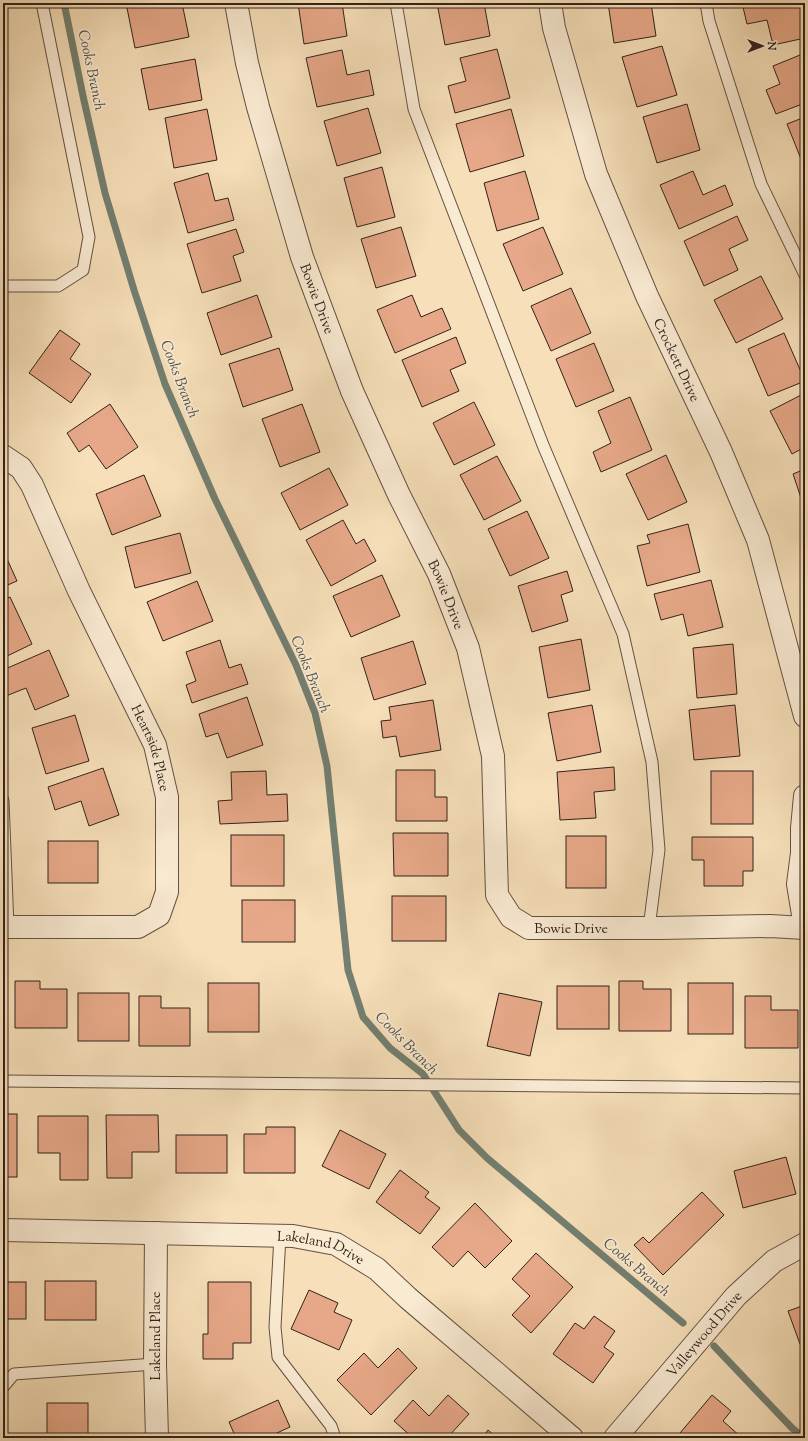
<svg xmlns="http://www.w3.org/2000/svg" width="808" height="1441" font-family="'Sorts Mill Goudy',serif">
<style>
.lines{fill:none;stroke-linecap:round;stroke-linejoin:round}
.stream{stroke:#737f71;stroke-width:7}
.building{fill:#e6a888;stroke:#33221b}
.service-casing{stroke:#645142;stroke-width:13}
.minor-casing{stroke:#645142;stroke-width:24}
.service{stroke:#f9ead2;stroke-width:11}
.minor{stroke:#f9ead2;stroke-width:22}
.labels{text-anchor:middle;stroke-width:3.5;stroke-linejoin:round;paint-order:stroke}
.street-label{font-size:14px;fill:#33221b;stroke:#f9ead2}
.water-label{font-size:15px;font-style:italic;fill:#535046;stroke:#f9ead2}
</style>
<rect width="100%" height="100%" fill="#f6dfb9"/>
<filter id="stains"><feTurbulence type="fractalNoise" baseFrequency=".005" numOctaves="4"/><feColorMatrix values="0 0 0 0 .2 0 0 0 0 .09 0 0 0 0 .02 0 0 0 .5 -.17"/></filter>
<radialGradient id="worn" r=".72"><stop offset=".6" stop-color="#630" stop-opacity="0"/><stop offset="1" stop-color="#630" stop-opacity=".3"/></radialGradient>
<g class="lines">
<g class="stream">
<path d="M64 3 83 96 105 193 134 290 165 384 215 499 296 665 315 713 327 766 348 970 363 1017 390 1048 423 1074 459 1130 487 1158 683 1323"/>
<path d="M714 1346 792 1428 804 1438"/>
</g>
</g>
<g class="building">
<path d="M126 3H182L189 37 135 48Z"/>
<path d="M298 3H342L347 36 304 44Z"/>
<path d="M437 3H484L490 36 445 45Z"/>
<path d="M608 3H651L656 36 614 43Z"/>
<path d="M742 3H800L805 29V38L773 45 767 20 747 24Z"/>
<path d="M662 46 677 95 637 107 622 57Z"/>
<path d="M497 49 510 98 455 113 448 86 466 81 460 58Z"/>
<path d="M342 50 347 75 369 70 374 95 317 107 306 58Z"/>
<path d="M805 53V103L776 114 766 90 780 84 773 66Z"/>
<path d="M195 59 202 100 149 110 141 69Z"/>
<path d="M687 104 700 150 657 163 643 117Z"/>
<path d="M368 108 381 153 337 166 324 121Z"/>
<path d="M207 109 217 160 174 168 165 118Z"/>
<path d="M511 109 524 156 470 172 456 124Z"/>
<path d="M805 117V169L787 124Z"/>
<path d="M382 167 395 217 357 227 344 178Z"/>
<path d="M525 171 539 219 497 231 484 183Z"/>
<path d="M693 171 703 195 725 185 733 205 679 229 660 185Z"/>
<path d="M208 173 215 201 228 198 234 220 188 233 174 183Z"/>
<path d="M737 216 748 240 729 249 738 270 704 286 684 241Z"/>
<path d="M401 227 416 276 376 288 361 239Z"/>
<path d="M543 227 563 274 523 291 503 244Z"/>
<path d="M236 229 244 252 233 256 241 281 202 293 187 244Z"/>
<path d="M761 276 783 319 736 343 714 300Z"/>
<path d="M571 288 591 333 551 351 531 306Z"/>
<path d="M257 295 272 337 221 355 207 313Z"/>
<path d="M412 295 421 317 442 308 451 329 395 353 377 310Z"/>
<path d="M60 330 80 344 70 359 91 374 71 403 29 373Z"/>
<path d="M784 333 805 381 768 396 748 349Z"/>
<rect x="3" y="336" width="3" height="46"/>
<path d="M456 337 466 363 450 370 459 391 422 407 402 360Z"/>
<path d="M594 343 614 391 576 407 556 359Z"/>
<path d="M279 348 293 390 243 407 229 364Z"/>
<path d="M805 393V447L792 454 770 411Z"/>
<path d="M630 397 652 450 601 472 593 452 611 443 598 411Z"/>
<path d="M474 402 495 445 454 465 433 423Z"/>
<path d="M110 404 138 447 106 469 89 445 79 452 67 433Z"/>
<path d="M302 404 320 452 280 467 262 419Z"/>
<path d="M666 455 687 502 648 520 626 474Z"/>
<path d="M497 456 521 501 484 520 460 475Z"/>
<path d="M329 468 348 505 300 530 281 493Z"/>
<path d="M805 469V510L793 474Z"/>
<path d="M144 475 161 516 112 535 96 494Z"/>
<path d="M527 511 549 558 510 576 488 529Z"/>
<path d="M343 520 356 544 364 539 376 561 331 586 306 540Z"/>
<path d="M688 524 700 572 647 586 637 546 650 543 647 535Z"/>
<path d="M180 533 191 573 135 588 125 547Z"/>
<path d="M3 550 17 581 3 587Z"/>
<path d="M567 571 573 591 561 595 568 621 532 632 518 586Z"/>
<path d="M382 575 400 616 351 637 333 596Z"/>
<path d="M711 580 723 627 688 636 683 614 661 620 654 594Z"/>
<path d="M197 581 213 621 163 641 147 602Z"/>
<path d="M10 597 32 644 3 658V600Z"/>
<path d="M581 639 590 690 548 698 539 647Z"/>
<path d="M220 640 229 668 241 664 248 684 192 703 186 685 196 681 186 652Z"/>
<path d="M413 641 426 684 374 700 361 658Z"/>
<path d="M733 644 737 694 697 698 693 648Z"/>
<path d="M49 650 69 696 35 710 26 688 6 696 3 690V670Z"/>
<path d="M247 697 263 745 227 758 218 733 206 737 199 714Z"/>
<path d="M433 700 441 750 400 757 396 736 383 738 381 721 391 720 389 707Z"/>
<path d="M592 705 601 752 557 761 548 713Z"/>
<path d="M735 705 740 756 694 760 689 710Z"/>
<path d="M75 715 89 761 46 774 32 728Z"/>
<path d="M614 767 615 790 594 792 596 818 560 820 557 772Z"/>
<path d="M103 768 119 815 89 826 81 801 55 810 48 787Z"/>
<path d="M396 770H435V797H447V821H396Z"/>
<path d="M266 771 267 795 287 794 288 821 220 824 218 801 232 800 231 772Z"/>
<rect x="711" y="771" width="42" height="53"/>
<path d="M393 833H448V876H394Z"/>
<rect x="231" y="835" width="53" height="51"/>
<rect x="566" y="836" width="40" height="52"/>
<path d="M692 837H753V871H743V886H704V860H692Z"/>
<rect x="48" y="841" width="50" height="42"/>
<rect x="392" y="896" width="54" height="45"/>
<rect x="242" y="900" width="53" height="42"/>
<rect x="3" y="981" width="2" height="49"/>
<path d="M15 981H40V989H67V1028H15Z"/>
<path d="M619 981H643V989H671V1031H619Z"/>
<rect x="208" y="983" width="51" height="49"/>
<rect x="688" y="983" width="45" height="51"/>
<rect x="557" y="986" width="52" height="43"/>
<rect x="78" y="993" width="51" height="48"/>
<path d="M499 993 542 1002 530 1056 487 1046Z"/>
<path d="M139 996H161V1008H190V1046H139Z"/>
<path d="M745 996H771V1010H798V1048H745Z"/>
<rect x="3" y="1114" width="14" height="63"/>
<path d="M106 1115H158L159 1152H132V1178H107Z"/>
<path d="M38 1116H88V1180H60V1153H38Z"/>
<path d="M266 1127H295V1173H244V1134H266Z"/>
<path d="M340 1130 386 1154 369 1189 322 1166Z"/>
<rect x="176" y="1135" width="51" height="38"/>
<path d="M786 1157 796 1194 743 1208 734 1171Z"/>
<path d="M400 1170 429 1192 425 1197 440 1208 420 1234 376 1202Z"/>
<path d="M702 1192 724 1215 663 1275 634 1245 643 1237 649 1243Z"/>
<path d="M475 1203 512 1241 485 1268 468 1251 453 1267 432 1247Z"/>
<path d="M536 1253 573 1287 531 1333 512 1315 530 1296 512 1279Z"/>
<rect x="45" y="1281" width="51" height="39"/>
<rect x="3" y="1282" width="23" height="37"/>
<path d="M208 1282H251V1343H233V1359H203V1334H208Z"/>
<path d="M309 1290 338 1303 334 1312 352 1320 339 1350 291 1329Z"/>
<path d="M805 1305V1342L800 1344 788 1311Z"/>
<path d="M594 1316 615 1331 604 1347 614 1354 593 1383 553 1354 575 1323 584 1329Z"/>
<path d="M398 1348 417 1368 371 1415 337 1380 364 1353 378 1368Z"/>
<path d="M448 1395 469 1414 447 1438H413L394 1421 413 1400 429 1416Z"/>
<path d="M712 1395 731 1411 723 1421 741 1437 740 1438H685L680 1433Z"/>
<path d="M278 1400 290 1427 266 1438H236L229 1422Z"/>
<rect x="47" y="1403" width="41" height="35"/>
<path d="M488 1430 497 1438H482Z"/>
</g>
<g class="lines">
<defs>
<g id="service">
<path d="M396 3 414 109 543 445 623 634 652 762 659 850 649 928"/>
<path d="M706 3 709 21 761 184 805 275"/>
<path d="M3 286H58L83 270 89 237 42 3"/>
<path d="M3 800 8 927"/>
<path d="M3 1081 805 1088"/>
<path d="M280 1236 275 1327 278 1357 331 1426 335 1438"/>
<path d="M3 1387 14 1374 155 1364"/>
</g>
<g id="minor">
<path id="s1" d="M236 3 247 63 258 107 302 257 352 391 399 495 439 574 468 648 493 756 497 895 511 917 529 928H660L770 926 805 928"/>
<path id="s2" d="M550 3 554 28 596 174 647 296 721 452 758 540 805 716"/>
<path id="s3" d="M3 456 21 468 32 485 79 591 155 745 167 797V892L159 915 138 927H3"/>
<path d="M805 796 802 828V853L798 884 805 927"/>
<path id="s4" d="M3 1230 293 1236 336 1244 377 1269 408 1298 572 1438"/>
<path d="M156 1233 155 1364 157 1438"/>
<path id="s5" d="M615 1438 736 1296 774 1261 805 1244"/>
</g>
</defs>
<use href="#service" class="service-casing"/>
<use href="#minor" class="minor-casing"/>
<use href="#service" class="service"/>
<use href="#minor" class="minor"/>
</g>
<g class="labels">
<g class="street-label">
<text dy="5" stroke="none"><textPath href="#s1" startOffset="307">Bowie Drive</textPath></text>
<text dy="5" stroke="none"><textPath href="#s2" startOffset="380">Crockett Drive</textPath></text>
<text dy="5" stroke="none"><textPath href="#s1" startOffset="630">Bowie Drive</textPath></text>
<text dy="5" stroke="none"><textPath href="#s3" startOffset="331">Heartside Place</textPath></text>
<text dy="5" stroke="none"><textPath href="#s1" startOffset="1027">Bowie Drive</textPath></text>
<text dy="5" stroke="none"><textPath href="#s4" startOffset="320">Lakeland Drive</textPath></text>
<text dy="5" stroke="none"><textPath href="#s5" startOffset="137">Valleywood Drive</textPath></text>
<text transform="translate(155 1336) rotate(-90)" y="5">Lakeland Place</text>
</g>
<g class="water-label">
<text transform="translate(92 70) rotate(78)" y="5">Cooks Branch</text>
<text transform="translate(180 379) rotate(69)" y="5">Cooks Branch</text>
<text transform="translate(311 674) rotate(68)" y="5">Cooks Branch</text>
<text transform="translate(407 1043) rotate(45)" y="5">Cooks Branch</text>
<text transform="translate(637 1267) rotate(40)" y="5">Cooks Branch</text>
</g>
</g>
<rect width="808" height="1441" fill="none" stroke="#f6dfb9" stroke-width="16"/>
<rect x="4" y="4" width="800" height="1433" fill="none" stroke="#33221b" stroke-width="2"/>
<rect x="8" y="8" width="792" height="1425" fill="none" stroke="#33221b"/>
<g transform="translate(762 46) rotate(90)" stroke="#f9ead2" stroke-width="3" paint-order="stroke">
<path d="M0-3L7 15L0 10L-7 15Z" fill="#33221b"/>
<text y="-6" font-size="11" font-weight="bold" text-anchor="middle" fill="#33221b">N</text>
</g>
<rect width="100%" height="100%" filter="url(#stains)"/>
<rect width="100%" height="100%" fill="url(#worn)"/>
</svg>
